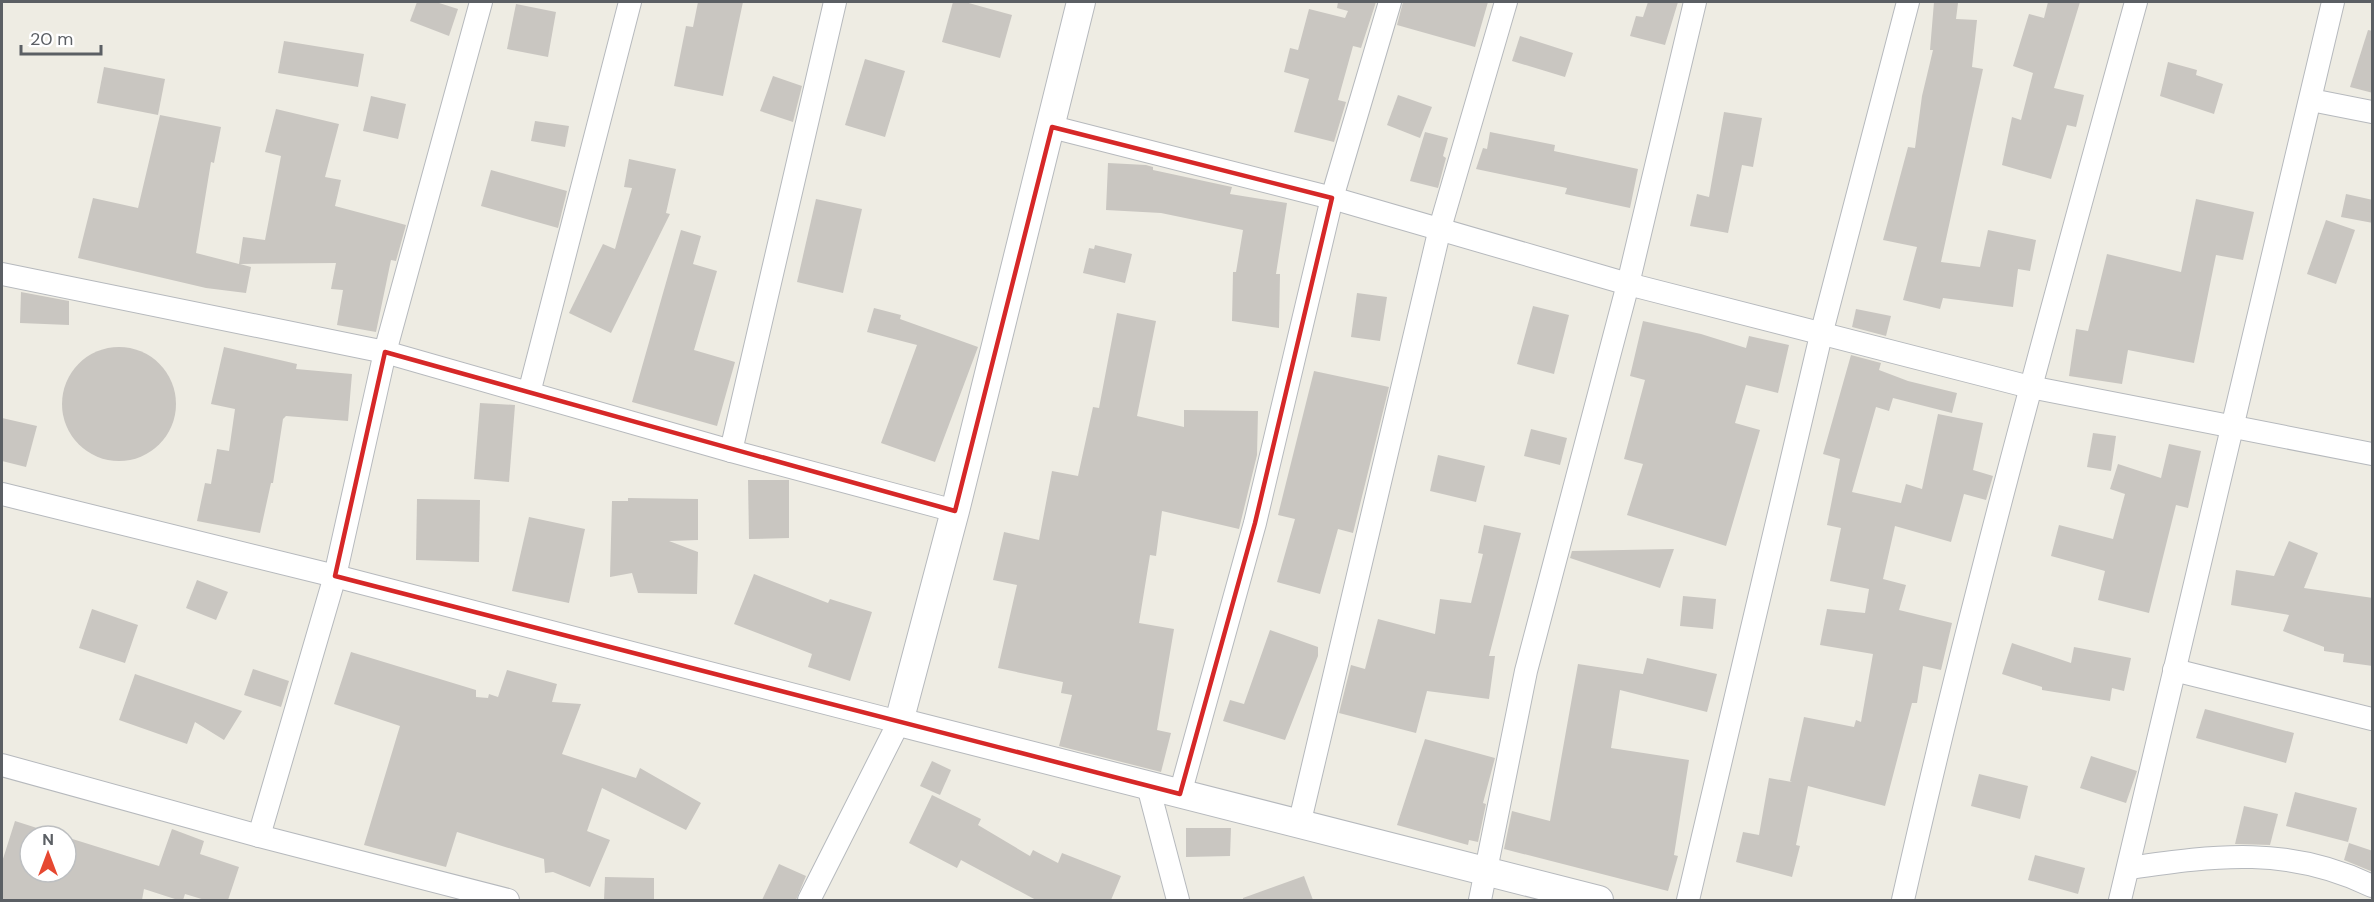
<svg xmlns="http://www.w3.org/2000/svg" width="2374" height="902" font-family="'DM Sans',sans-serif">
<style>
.building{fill:#c9c6c1}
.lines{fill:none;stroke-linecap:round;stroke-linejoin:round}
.minor-casing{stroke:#b6b9bd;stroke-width:24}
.tertiary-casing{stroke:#b6b9bd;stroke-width:30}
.minor{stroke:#fff;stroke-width:22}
.tertiary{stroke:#fff;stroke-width:28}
.marked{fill:none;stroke:#d62828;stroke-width:4.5;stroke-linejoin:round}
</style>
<rect width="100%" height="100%" fill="#eeece3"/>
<g class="building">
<path d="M417 2H436L458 9 449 36 410 21Z"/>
<path d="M698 2H743L723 96 674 86 686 26 693 27Z"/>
<path d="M953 2H965L1012 15 1000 58 942 42Z"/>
<path d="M1338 2H1376L1361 48 1353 46 1338 100 1346 102 1334 142 1294 132 1309 79 1284 72 1290 48 1298 50 1309 9 1345 18 1348 11 1337 8Z"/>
<path d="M1403 2H1488L1475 47 1397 25Z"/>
<path d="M1648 2H1678L1665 45 1630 36 1636 16 1643 17Z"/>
<path d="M1934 2 1958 3 1956 19 1977 20 1972 67 1983 69 1941 262 1980 267 1988 230 2036 240 2030 271 2018 269 2013 307 1943 298 1940 309 1903 300 1917 247 1883 240 1908 147 1915 148 1922 96 1933 50H1930Z"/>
<path d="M2048 2H2080L2054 88 2084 95 2076 127 2067 125 2051 179 2002 165 2012 117 2021 120 2033 73 2013 66 2029 14 2044 18Z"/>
<path d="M516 4 556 12 548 57 507 49Z"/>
<path d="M2368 30 2373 31V93L2350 87Z"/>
<path d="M1520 36 1573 53 1565 77 1512 61Z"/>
<path d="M284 41 364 54 358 87 278 73Z"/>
<path d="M865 59 905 71 885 137 845 125Z"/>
<path d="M2168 62 2197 70 2196 75 2223 84 2214 114 2160 96Z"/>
<path d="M104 67 165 79 158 115 97 103Z"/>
<path d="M773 76 802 86 793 122 760 111Z"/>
<path d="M1398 95 1432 107 1420 138 1387 125Z"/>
<path d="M371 96 406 104 398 139 363 131Z"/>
<path d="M276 109 339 124 325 177 341 180 335 206 406 225 396 261 391 260 376 332 337 325 343 290 331 289 336 263 240 264 251 267 246 293 206 288 78 258 93 198 138 208 160 115 221 127 214 163 211 162 196 253 239 264 243 237 265 240 281 156 265 152Z"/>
<path d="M1724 112 1762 118 1753 167 1742 165 1728 233 1690 226 1697 194 1709 197Z"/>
<path d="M535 121 569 126 565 147 531 141Z"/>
<path d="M1425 132 1448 138 1443 156 1446 158 1438 188 1410 181Z"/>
<path d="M1490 132 1555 145 1554 151 1638 169 1630 208 1565 194 1567 188 1476 169 1483 148 1487 149Z"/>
<path d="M629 159 676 169 666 213 670 214 611 333 569 313 603 244 615 249 632 188 624 187Z"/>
<path d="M1108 163 1146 165 1153 167V170L1232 187 1230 194 1287 203 1276 274H1280L1279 328 1232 321 1233 272H1236L1243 230 1161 213 1106 210Z"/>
<path d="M491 170 567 191 558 228 481 206Z"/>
<path d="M2346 194 2373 200V223L2341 217Z"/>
<path d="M816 199 862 209 843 293 797 282Z"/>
<path d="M2196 199 2254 212 2243 260 2216 255 2194 363 2128 350 2122 384 2069 376 2076 329 2088 331 2107 254 2181 272Z"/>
<path d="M2326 220 2355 230 2336 284 2307 274Z"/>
<path d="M681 230 701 236 693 264 717 271 694 350 735 362 717 426 632 402Z"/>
<path d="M1095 245 1132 254 1125 283 1083 273 1089 248 1094 249Z"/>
<path d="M21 292 69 301V325L20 323Z"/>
<path d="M1357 293 1387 297 1380 341 1351 337Z"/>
<path d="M1533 306 1569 315 1554 374 1517 364Z"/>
<path d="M874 308 901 315 900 319 978 347 935 462 881 443 917 345 867 332Z"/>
<path d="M1856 309 1891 316 1886 336 1852 327Z"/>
<path d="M1117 313 1156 321 1137 416 1184 427V410L1258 411 1257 455 1239 529 1162 511 1156 556 1150 555 1139 623 1174 629 1157 730 1171 733 1161 772 1059 746 1072 695 1061 693 1063 682 998 668 1017 585 993 580 1004 532 1039 540 1052 471 1078 476 1093 407 1099 408Z"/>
<path d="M1643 321 1701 334 1746 348 1749 336 1789 345 1778 393 1746 385 1735 423 1760 430 1726 546 1627 515 1643 464 1624 459 1645 380 1630 376Z"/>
<path d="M224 347 297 364 296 369 352 374 348 421 286 416 283 419 273 483H271L260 533 197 521 205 483 211 484 217 449 229 451 235 409 211 404Z"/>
<circle cx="119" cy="404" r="57"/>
<path d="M1851 355 1881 363 1879 370 1908 381 1957 393 1952 413 1893 398 1889 411 1876 407 1852 492 1901 503 1906 484 1922 489 1938 414 1983 423 1973 470 1993 476 1986 500 1964 494 1951 542 1895 526 1883 579 1906 585 1899 610 1952 623 1941 670 1923 666 1917 703H1912L1885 806 1808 786 1796 845 1800 846 1792 877 1736 862 1743 832 1759 835 1769 778 1792 782 1790 781 1804 717 1854 727 1856 720 1861 722 1873 654 1820 645 1827 609 1865 613 1869 589 1830 581 1841 528 1827 525 1840 459 1823 454Z"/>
<path d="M1314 371 1389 387 1353 533 1338 529 1320 594 1277 582 1295 519 1278 515Z"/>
<path d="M480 403 515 405 509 482 474 479Z"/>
<path d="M2 418 37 426 26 467 2 461Z"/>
<path d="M1531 429 1567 438 1560 465 1524 456Z"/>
<path d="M2093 433 2116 436 2111 471 2087 467Z"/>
<path d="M2169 444 2201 451 2188 508 2176 505 2149 613 2098 600 2105 571 2051 556 2059 525 2113 539 2125 494 2110 489 2118 464 2161 478Z"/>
<path d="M1438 455 1485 466 1476 502 1430 491Z"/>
<path d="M748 480H789V538L749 539Z"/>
<path d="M628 498 698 499V540L669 541 698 552 697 594 638 593 632 573 610 577 612 501H628Z"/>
<path d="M417 499 480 500 479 562 416 560Z"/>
<path d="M529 517 585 529 569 603 512 591Z"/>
<path d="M1484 525 1521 533 1489 656H1495L1489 699 1427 691 1416 733 1339 713 1351 665 1365 669 1378 619 1435 634 1440 599 1471 603 1483 554 1478 553Z"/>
<path d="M2289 541 2318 553 2304 588 2373 598V666L2343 662 2344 654 2324 651V647L2283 631 2289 615 2231 605 2236 570 2274 576Z"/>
<path d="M1674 549 1660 588 1570 558 1572 551Z"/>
<path d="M754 574 828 603 830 599 872 612 850 681 808 667 812 654 734 624Z"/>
<path d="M197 580 228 592 216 620 186 608Z"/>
<path d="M1683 596 1716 599 1713 629 1680 626Z"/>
<path d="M92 609 138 625 125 663 79 648Z"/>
<path d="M1270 630 1318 647V656L1285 740 1223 721 1230 700 1244 704Z"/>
<path d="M2012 643 2071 663 2074 647 2131 658 2124 691 2112 688 2110 701 2042 690V687L2002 674Z"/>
<path d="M351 652 476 690V697L488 698 489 694 498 697 507 670 557 684 552 702 581 704 562 754 636 778 640 768 701 803 686 830 602 788 587 831 610 840 590 887 553 872 545 873 544 859 457 832 446 867 364 845 400 726 334 704Z"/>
<path d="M1647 658 1717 674 1707 712 1620 690 1611 748 1689 760 1674 855 1678 856 1668 891 1504 849 1512 811 1550 821 1578 664 1643 674Z"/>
<path d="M253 669 289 681 281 707 244 695Z"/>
<path d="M135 674 216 702 242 711 224 740 195 722 187 744 119 720Z"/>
<path d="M2205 709 2294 733 2286 763 2196 738Z"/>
<path d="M1425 739 1495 758 1483 803 1486 804 1478 842 1469 840 1468 845 1397 825Z"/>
<path d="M2091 756 2137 771 2126 803 2080 788Z"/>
<path d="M932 761 951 770 940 795 920 786Z"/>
<path d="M1979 774 2028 786 2020 819 1971 806Z"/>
<path d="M2295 792 2357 808 2348 842 2286 826Z"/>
<path d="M932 795 981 819 978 825 1030 856 1033 850 1058 863 1062 853 1121 876 1111 900H1036L961 860 957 868 909 843Z"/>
<path d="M2244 806 2278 814 2270 845 2235 844Z"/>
<path d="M15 821 62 836H30V872H66V837L159 866 172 829 204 841 200 854 239 867 228 900H205L185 894 183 900H178L144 889 142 900H2V862Z"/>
<path d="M1186 828H1231L1230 856 1186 857Z"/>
<path d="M2349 843 2373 851V872L2344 860Z"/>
<path d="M2035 855 2085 868 2078 894 2028 880Z"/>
<path d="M779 864 806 876 796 900H762Z"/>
<path d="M1304 876 1313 900H1243V898Z"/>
<path d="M605 877 654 878V900H604Z"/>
</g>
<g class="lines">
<defs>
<g id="minor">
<path d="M2311 100 2372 112"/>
<path d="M1052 127 1332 198 1628 284 2030 387 2372 454"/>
<path d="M2 274 385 352 731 451 955 511"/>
<path d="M529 393 630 2"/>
<path d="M731 451 835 2"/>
<path d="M2 494 335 576 899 722 809 900"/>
<path d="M2174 670 2372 719"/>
<path d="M2 765 259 836 508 900"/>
<path d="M1148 786 1178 900"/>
<path d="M1180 794 1255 523 1332 198 1390 2"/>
<path d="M1299 825 1440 228 1506 2"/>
<path d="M259 836 335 576 385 352 481 2"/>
<path d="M2129 868C2217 855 2289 846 2372 886"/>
<path d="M1480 900 1526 671 1628 284 1695 2"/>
<path d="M1688 900 1821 335 1908 2"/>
<path d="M1903 900C1971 598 2054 300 2136 2"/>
<path d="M2120 900 2333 2"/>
</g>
<path id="tertiary" d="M1081 2 955 511 899 722 1599 900"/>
</defs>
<use href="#minor" class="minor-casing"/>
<use href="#tertiary" class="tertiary-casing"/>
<use href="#minor" class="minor"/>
<use href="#tertiary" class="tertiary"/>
</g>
<path class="marked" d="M1052 127 1332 198 1255 523 1180 794 335 576 385 352 955 511Z"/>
<rect width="2374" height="902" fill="none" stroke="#5b5f64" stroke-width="6"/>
<g transform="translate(48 854)"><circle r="28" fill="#ffffff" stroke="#bdbfc1" stroke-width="1.5"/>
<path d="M0-4.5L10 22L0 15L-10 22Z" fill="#e64831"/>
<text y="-9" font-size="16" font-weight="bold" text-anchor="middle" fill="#5b5f64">N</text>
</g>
<path d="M21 45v9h80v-9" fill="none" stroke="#5b5f64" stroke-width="3"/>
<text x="30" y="45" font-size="18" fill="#5b5f64" stroke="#ffffff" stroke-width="4.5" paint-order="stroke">20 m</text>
</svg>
